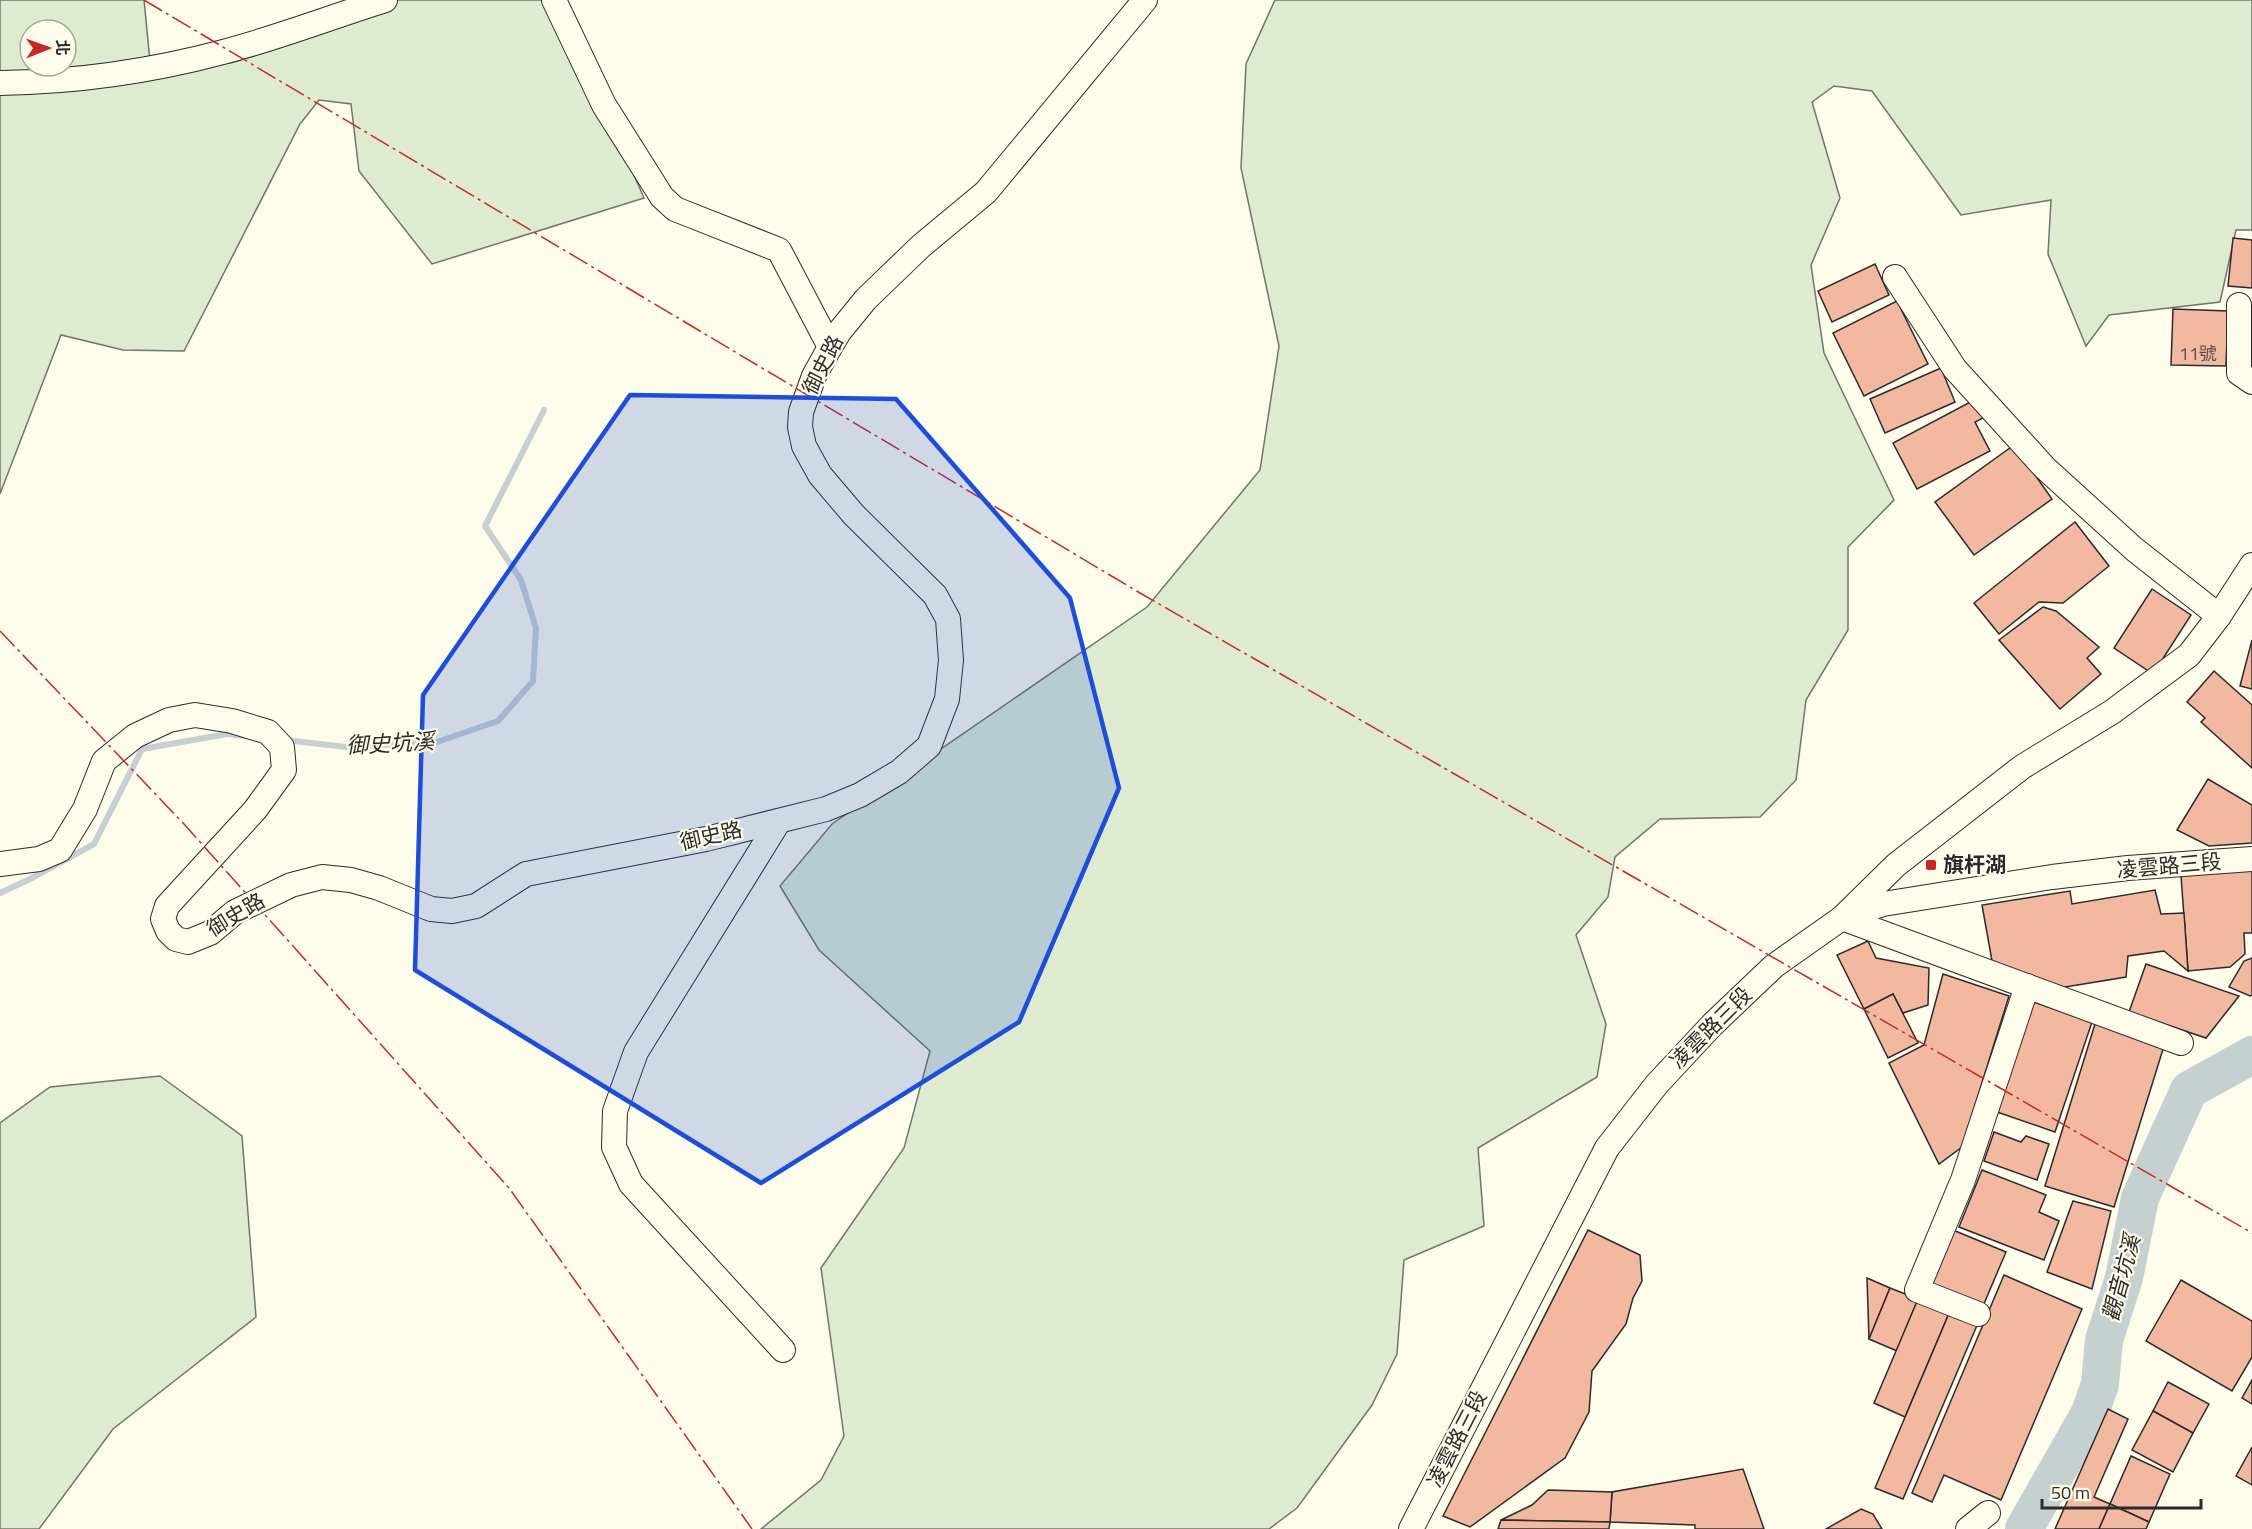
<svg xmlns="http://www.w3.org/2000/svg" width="2252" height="1529" font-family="'Titillium Web','Noto Sans TC',sans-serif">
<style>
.green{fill:#deebd1;stroke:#74746e;stroke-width:1.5;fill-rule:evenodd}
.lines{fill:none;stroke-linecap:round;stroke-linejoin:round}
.stream{stroke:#c7d0d0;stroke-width:6}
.river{stroke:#c7d0d0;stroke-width:38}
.building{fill:#f2b8a0;stroke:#2b2b2b;stroke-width:1.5}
.minor-casing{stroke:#2b2b2b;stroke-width:26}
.minor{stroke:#fdfbea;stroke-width:24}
.power{stroke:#c62828;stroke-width:1.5;stroke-dasharray:21 4.5 3 4.5;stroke-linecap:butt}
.marked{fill:#1d4ed8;fill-opacity:0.2;stroke:#1d4ed8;stroke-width:4.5;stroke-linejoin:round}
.poi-dot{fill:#c62828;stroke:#fdfbea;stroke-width:2}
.labels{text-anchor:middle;stroke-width:4.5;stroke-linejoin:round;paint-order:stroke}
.number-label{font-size:18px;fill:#5d4e48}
.street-label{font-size:21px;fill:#2b2b2b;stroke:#fdfbea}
.poi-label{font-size:21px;font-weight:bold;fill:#2b2b2b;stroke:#fdfbea;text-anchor:start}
.water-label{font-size:22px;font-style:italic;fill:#2b2b2b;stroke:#fdfbea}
</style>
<rect width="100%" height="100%" fill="#fdfbea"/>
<g class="green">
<path d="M0 0H144L150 61 388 0H557L644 198 432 264 359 171 351 104 319 100 300 124 184 351 123 350 61 335 0 494ZM30 30H66V66H30Z"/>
<path d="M1275 0H2252V230H2236L2220 302 2109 315 2086 346 2048 254 2051 200 1961 215 1872 91 1834 86 1812 102 1840 198 1811 265 1824 353 1894 500 1848 547V630L1806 700 1796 780 1760 817 1660 819 1615 857 1608 897 1576 935 1606 1024 1597 1077 1478 1148 1484 1226 1404 1260 1397 1354 1372 1405 1297 1508 1269 1529H761L821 1480 844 1436 821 1268 904 1148 930 1051 819 950 780 886 832 824 1147 607 1260 470 1279 346 1241 168 1246 64Z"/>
<path d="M160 1076 242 1136 256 1317 113 1429 39 1529H0V1123L50 1087Z"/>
</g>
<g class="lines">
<g class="stream">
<path d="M285 740 346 747 437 742 498 721 533 681 536 628 521 580 485 526 544 410"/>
<path d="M0 893 30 879 94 844 142 749 227 734 245 736"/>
</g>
<path class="river" d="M2024 1529 2090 1413 2100 1384 2104 1340 2124 1278 2140 1198 2189 1090 2252 1055"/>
</g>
<g class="building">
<path d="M2233 238 2252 240V288L2228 286Z"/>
<path d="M1875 264 1889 295 1832 322 1818 291Z"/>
<path d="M1897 301 1928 364 1864 396 1833 333Z"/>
<path d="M2173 309 2228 311 2226 366 2171 365Z"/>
<path d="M1941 368 1955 402 1885 433 1870 399Z"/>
<path d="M1976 399 1985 417 1975 422 1990 451 1917 489 1893 443Z"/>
<path d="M2014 445 2052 499 1974 555 1935 502Z"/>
<path d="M2075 522 2109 566 2063 603 2039 602 1999 634 1974 603Z"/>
<path d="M2152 589 2191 615 2153 674 2114 648Z"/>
<path d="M2043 607 2056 611 2099 647 2087 658 2101 674 2060 709 1999 640Z"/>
<path d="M2252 640V689L2240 686Z"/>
<path d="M2214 671 2252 705V768L2201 722 2205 718 2187 702Z"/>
<path d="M2208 779 2252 805V843L2209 846 2177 830Z"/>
<path d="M2252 870V933H2244L2245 954 2230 967 2188 971 2181 876Z"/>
<path d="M2155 890 2161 914 2184 913 2188 971 2164 951 2128 956 2126 977 2059 988 1992 961 1982 905 2070 891 2072 904Z"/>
<path d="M1868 941 1876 958 1929 968 1928 1005 1903 1013 1893 994 1864 1009 1837 955Z"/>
<path d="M2252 958V995L2250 996 2229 987 2244 961Z"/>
<path d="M2146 964 2239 996 2206 1038 2129 1012Z"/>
<path d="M1943 974 2009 996 1962 1147 1939 1164 1889 1063 1924 1045Z"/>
<path d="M1893 994 1918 1043 1888 1058 1864 1009Z"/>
<path d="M2034 1002 2092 1022 2055 1132 1997 1112Z"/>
<path d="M2095 1024 2164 1046 2114 1207 2045 1186Z"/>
<path d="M1994 1132 2021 1142 2026 1136 2049 1144 2037 1180 1984 1161Z"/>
<path d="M1982 1170 2046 1195 2039 1212 2059 1221 2044 1260 1959 1227Z"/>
<path d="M2073 1201 2111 1211 2092 1289 2047 1272Z"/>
<path d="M1588 1230 1640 1255 1642 1281 1633 1298 1626 1324 1592 1371 1589 1412 1565 1458 1470 1527 1443 1516Z"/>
<path d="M1953 1230 2006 1252 1983 1306 1931 1284Z"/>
<path d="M2004 1275 2082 1309 2001 1500 1944 1475 1932 1502 1912 1493Z"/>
<path d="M1867 1278 1890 1288 1869 1339Z"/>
<path d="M2181 1280 2252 1321V1357L2232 1391 2146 1341Z"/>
<path d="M1890 1288 1918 1299 1897 1351 1869 1339Z"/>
<path d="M1918 1299 1950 1311 1905 1417 1874 1403Z"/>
<path d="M1950 1311 1978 1323 1903 1499 1875 1488Z"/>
<path d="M2252 1380V1404L2242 1398Z"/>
<path d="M2168 1382 2209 1404 2193 1433 2153 1411Z"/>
<path d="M2108 1409 2128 1419 2094 1497 2110 1504 2099 1529H2055Z"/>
<path d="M2153 1411 2193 1433 2173 1472 2132 1450Z"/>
<path d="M2252 1447V1485L2236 1476Z"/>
<path d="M2131 1456 2170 1474 2149 1522 2110 1504Z"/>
<path d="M1743 1469 1764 1529H1695V1525L1610 1522 1612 1492Z"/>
<path d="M1548 1490 1612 1492 1610 1522 1501 1520 1532 1505Z"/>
<path d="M2110 1504 2149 1522 2146 1529H2099Z"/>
<path d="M1861 1509 1873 1514 1882 1529H1826Z"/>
<path d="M1501 1520 1610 1522 1609 1529H1498Z"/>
</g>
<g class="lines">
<defs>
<g id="minor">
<path d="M554 0 604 105 662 197 675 209 779 250 830 347"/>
<path d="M0 83C73 82 152 71 223 52 277 38 331 17 385 0"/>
<path d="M1895 277 1955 369 2045 468 2134 549 2219 616"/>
<path d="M2239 305V373L2252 382"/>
<path d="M779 821 636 1052 615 1111 614 1147 631 1184 783 1350"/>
<path d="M0 864 39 859 60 850 85 809 104 761 135 736 169 720 195 715 232 721 268 732 282 747 284 770 255 810 167 906 163 919 168 931 176 939 188 942 210 933 235 912 291 885 322 877 351 880 379 888 431 909 452 911 476 906 526 874 706 839 826 809 860 795 899 772 929 746 947 699 951 660 948 619 935 595 854 515 820 475 804 446 800 427 801 412 814 376 830 347 839 332 866 299 921 246 986 192 1145 0"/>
<path d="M2181 1043 1842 918 1896 865 2022 767 2112 712 2189 655 2219 616 2252 565"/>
<path d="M1978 1314 1917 1290 1963 1180 2027 986"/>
<path d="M1411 1529 1607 1148 1657 1084 1712 1025 1774 966 1842 918 1883 904 2052 877 2128 868 2252 859"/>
<path d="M1968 1529 1988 1513"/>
</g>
</defs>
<use href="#minor" class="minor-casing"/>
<use href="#minor" class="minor"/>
<g class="power">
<path d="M144 0 1140 593 2252 1233"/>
<path d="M0 631 184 824 509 1188 752 1529"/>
</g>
</g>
<path class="marked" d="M630 395 896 399 1070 598 1119 788 1019 1022 761 1183 415 970 423 695Z"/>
<rect class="poi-dot" x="1925" y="859" width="12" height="12" rx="3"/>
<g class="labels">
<g class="number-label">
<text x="2198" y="360">11號</text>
</g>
<g class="street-label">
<text transform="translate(823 365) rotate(-63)" y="7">御史路</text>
<text transform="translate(711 836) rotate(-13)" y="7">御史路</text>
<text transform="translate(2169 866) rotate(-5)" y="7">凌雲路三段</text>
<text transform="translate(236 915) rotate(-31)" y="7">御史路</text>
<text transform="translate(1711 1028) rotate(-45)" y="7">凌雲路三段</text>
<text transform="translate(1457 1439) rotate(-63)" y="7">凌雲路三段</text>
</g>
<g class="poi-label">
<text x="1943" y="872">旗杆湖</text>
</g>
<g class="water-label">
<text transform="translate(390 743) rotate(-3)" y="8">御史坑溪</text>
<text transform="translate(2121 1278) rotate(-75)" y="8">觀音坑溪</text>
</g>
</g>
<g transform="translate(48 48) rotate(89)"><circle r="28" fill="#fdfbea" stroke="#a9a89e" stroke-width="1.5"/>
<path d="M0-4.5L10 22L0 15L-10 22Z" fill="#c62828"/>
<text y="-9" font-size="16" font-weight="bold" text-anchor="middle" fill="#2b2b2b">北</text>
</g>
<path d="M2042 1499v9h159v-9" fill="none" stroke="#2b2b2b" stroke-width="3"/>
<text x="2051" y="1499" font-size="18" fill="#2b2b2b" stroke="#fdfbea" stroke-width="4.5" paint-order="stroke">50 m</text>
</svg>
